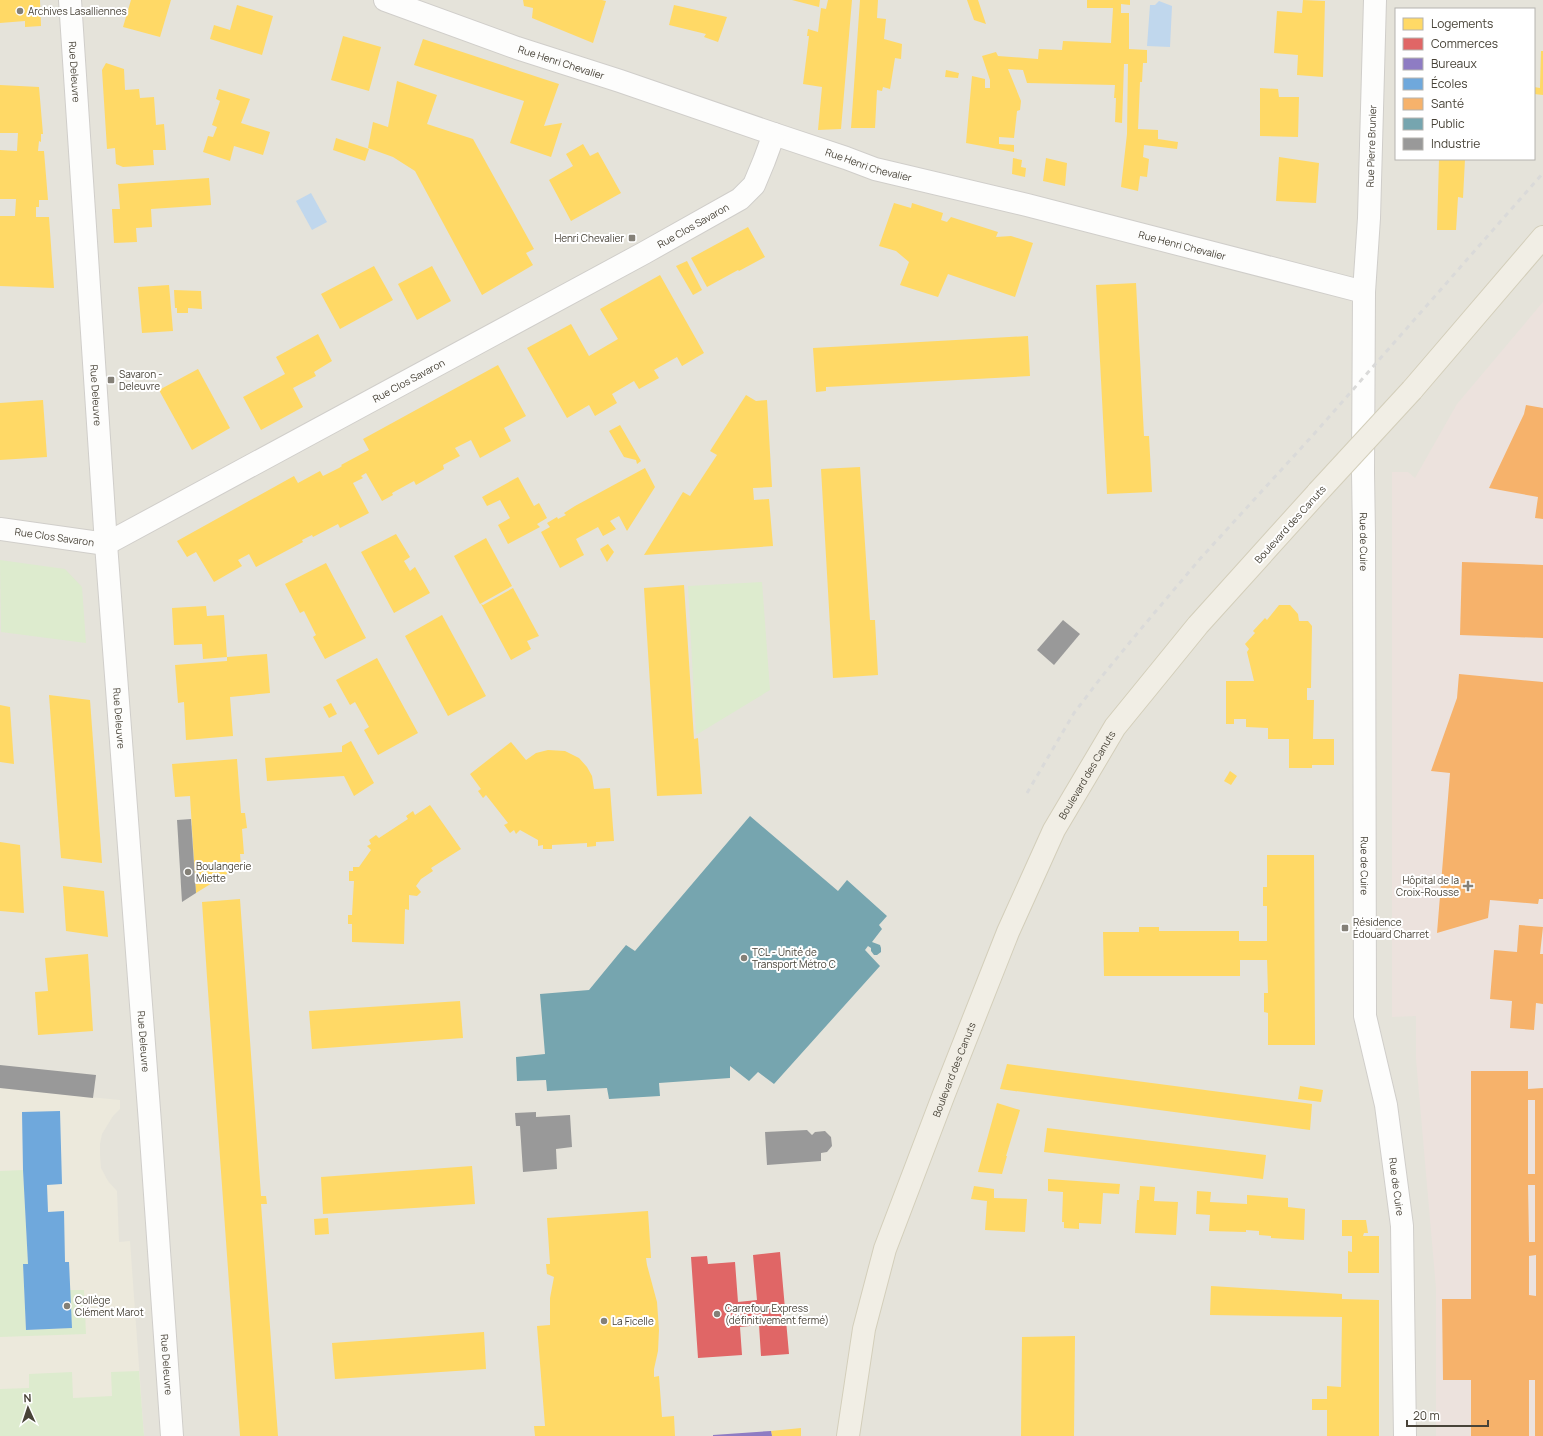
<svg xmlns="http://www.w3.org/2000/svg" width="1543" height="1436" font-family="Manrope,sans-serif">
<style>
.residential{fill:#e5e3da;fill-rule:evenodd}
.education{fill:#ece9dc}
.medical{fill:#ece2dd}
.green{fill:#ddebce}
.water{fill:#c0d7ed}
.homes{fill:#ffd966}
.shops{fill:#e06666}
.offices{fill:#8e7cc3}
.schools{fill:#6fa8dc}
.health{fill:#f6b26b;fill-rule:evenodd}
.public{fill:#76a5af}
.industry{fill:#999}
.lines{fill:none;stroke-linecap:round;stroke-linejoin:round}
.minor-casing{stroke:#d0ceca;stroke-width:24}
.major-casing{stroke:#d3ceba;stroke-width:24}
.minor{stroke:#fdfdfc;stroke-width:22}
.major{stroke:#f1eee5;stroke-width:22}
.rail{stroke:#dadad9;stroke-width:3;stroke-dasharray:5 5;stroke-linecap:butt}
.major-bridge-casing{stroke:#d3ceba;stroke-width:24;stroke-linecap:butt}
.major-bridge{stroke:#f1eee5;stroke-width:22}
.poi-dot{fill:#848077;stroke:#fff;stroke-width:1.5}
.labels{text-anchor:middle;stroke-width:4;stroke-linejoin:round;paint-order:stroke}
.poi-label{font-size:10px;fill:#484338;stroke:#fff;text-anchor:start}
.street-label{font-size:10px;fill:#484338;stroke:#fff}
</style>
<rect width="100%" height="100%" fill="#f2f1ec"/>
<path class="residential" d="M0 0H1543V1436H0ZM1396 9H1534V159H1396Z"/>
<path class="education" d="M0 1088 120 1100V1109L113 1116 102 1134 100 1144V1156L101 1168 108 1181 117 1191 119 1242 130 1241 144 1436H0Z"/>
<path class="medical" d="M1543 302V1436H1436V1288L1416 1059V1016L1392 1017V472H1408L1415 478 1457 404Z"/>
<g class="green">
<path d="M0 560 65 569 82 587 86 643 1 632Z"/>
<path d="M762 582 770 690 696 735 688 586Z"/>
<path d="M23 1170 28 1264H23L26 1330 71 1328 70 1290H84L86 1334 0 1337V1171Z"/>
<path d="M139 1371 144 1436H0V1389L29 1388V1374L72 1372 73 1398 112 1396 111 1372Z"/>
</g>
<g class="water">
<path d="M1159 1 1172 6 1170 47 1147 46 1150 5H1155Z"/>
<path d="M311 193 327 222 312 230 296 201Z"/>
</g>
<g class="homes">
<path d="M0 0H40L41 26 25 27V21L0 23Z"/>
<path d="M131 0H171L160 37 123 27Z"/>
<path d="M523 0H602L606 1 593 43 532 18 533 8 524 6Z"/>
<path d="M792 0H820L819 7Z"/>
<path d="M828 0H852L841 129 818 130 822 87 803 84 809 36H807L808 29 818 32 821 8 826 9Z"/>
<path d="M860 0H878L877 18 886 19 884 39 902 44 901 59 895 58 890 89 883 87 882 91 877 90 875 128H851Z"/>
<path d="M967 0H978L986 24 974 20Z"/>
<path d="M1087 0H1130V5L1121 4V13H1129V49L1147 50V63H1143L1142 82H1140L1138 129 1158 130V139L1178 142 1177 149 1144 145 1143 157 1149 159 1147 177 1140 176 1138 191 1121 187 1127 134 1128 64H1124L1122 123 1115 122 1116 98H1114L1115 85 1027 83 1023 70 1008 69 1021 101 1020 110 1017 111 1014 138 999 137V144L1014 145V152L966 143 972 76 985 79V88H990V80L982 56 996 52 998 56 1038 59 1039 49 1062 50 1063 41 1111 43 1113 8H1087Z"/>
<path d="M1303 0 1325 1 1323 77 1297 75 1298 55 1274 53 1277 11 1302 13Z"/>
<path d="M237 5 273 16 262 55 210 39 214 25 230 30Z"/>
<path d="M674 5 727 17 718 42 704 37 706 34 669 25Z"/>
<path d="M343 36 381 47 369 91 331 80Z"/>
<path d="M423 39 559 84 544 126 562 123 551 157 510 143 524 101 414 65Z"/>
<path d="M1541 51H1543V95L1534 94V87L1540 88Z"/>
<path d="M106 63 124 69 125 90 139 89 140 98 154 97 156 125 164 124 166 150H153L154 165 123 167 116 164 115 148 107 149 102 70Z"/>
<path d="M946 70 959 73 958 78 945 77Z"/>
<path d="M397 81 437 95 427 124 473 139 534 249 526 253 533 265 482 295 415 171 393 157 368 148 373 122 388 127Z"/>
<path d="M0 85 39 87 43 134H41V142L39 141 38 151H44L48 200H39V207H36V217H49L54 288 0 286V216H15L16 199H0V150L17 151 18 133H0Z"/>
<path d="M1260 88 1278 89 1279 97H1299L1298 137 1260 136Z"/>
<path d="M219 89 250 99 241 123 270 132 263 155 234 146 230 161 203 152 208 136 213 137 217 127 212 125 220 101 216 99Z"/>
<path d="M336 138 369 149 365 161 333 150Z"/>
<path d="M583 144 590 156 598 152 621 193 571 221 549 180 573 166 566 154Z"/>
<path d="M1279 157 1319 163 1316 203 1276 201Z"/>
<path d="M1013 158 1022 160 1021 167 1026 168 1025 177 1012 174Z"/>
<path d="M1046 158 1067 163 1065 186 1043 181Z"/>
<path d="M1439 159H1465L1463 198 1458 197 1456 230H1437Z"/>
<path d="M209 178 211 205 151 209 152 227 136 228 137 242 114 243 112 209H120L118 184Z"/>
<path d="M894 203 911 208 912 203 943 213 941 220 947 222 951 217 998 232 996 237 1011 236 1033 243 1015 297 948 274 938 297 900 285 909 262 896 251 879 246Z"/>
<path d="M748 227 765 257 739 271 738 270 707 287 691 258Z"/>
<path d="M687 261 702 290 693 295 676 266Z"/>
<path d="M374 266 393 300 340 329 321 294Z"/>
<path d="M432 266 451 301 417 320 398 284Z"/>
<path d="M660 275 704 353 682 366 677 357 654 370 659 378 639 389 634 381 612 394 617 403 595 416 589 405 567 418 527 348 571 324 589 356 618 339 600 309Z"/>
<path d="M1136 283 1144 436H1149L1152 492 1107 494 1096 285Z"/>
<path d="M169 285 173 331 142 333 138 287Z"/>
<path d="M174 290 201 291 202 309 188 308V313H177V308H175Z"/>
<path d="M318 334 332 361 314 372 316 376 293 388 303 407 261 430 243 397 285 374 276 357Z"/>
<path d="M1028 336 1030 376 826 387V391L816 392 813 348Z"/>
<path d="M498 365 526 416 504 428 511 441 480 458 471 440 455 448 460 456 443 465 444 469 416 485 414 481 392 493 393 495 382 501 366 473 361 476 363 478 353 483 369 513 340 528 338 524 313 537 312 535 302 540 303 542 256 567 249 554 238 560 242 566 214 582 196 552 187 557 177 541 294 476 298 483 320 471 323 476 339 468 342 466 341 465 369 450 363 439Z"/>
<path d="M198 369 230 428 192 450 159 390Z"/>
<path d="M746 395 756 401 767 400 772 487 753 488 754 500 769 499 773 546 644 555 683 492 690 496 717 455 710 451Z"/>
<path d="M43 400 47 457 0 460V403Z"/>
<path d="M620 425 641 461 637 464 636 460 624 457 609 431Z"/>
<path d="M860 467 870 620H875L878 675 833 678 821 469Z"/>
<path d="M645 468 655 487 627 531 619 516 610 521 616 529 603 536 598 527 576 539 584 555 560 568 541 532 550 527 547 523 557 517 558 519 566 515 564 513 575 506Z"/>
<path d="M518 477 534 506 539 503 547 518 537 524 540 527 508 544 498 525 510 518 500 500 487 506 482 497Z"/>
<path d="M396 534 410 557 404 561 410 571 415 567 430 593 394 613 361 552Z"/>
<path d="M486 538 512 586 480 604 454 556Z"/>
<path d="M608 544 614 552 607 562 600 549Z"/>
<path d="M326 563 366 638 325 659 313 637 316 635 304 611 300 613 285 584Z"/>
<path d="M684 585 694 739 698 738 702 794 657 796 644 588Z"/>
<path d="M513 588 539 636 527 641 531 649 511 660 481 604 483 605Z"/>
<path d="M1279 605H1290L1298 614 1299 621H1308L1312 626 1311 688H1307V700H1314L1313 739H1334V765H1312V768H1289V739H1268V728L1246 727V719H1234V724H1226V681H1254L1247 652 1249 649 1245 644 1255 633 1253 631 1265 618 1267 620Z"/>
<path d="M206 606 207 616 224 615 227 657 203 659 202 644 174 645 172 608Z"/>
<path d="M442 615 486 696 448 716 405 636Z"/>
<path d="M267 654 270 693 230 697 233 736 186 740 184 702 178 703 175 665 227 661V657Z"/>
<path d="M377 658 418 733 378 755 364 730 369 727 355 702 350 705 336 680Z"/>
<path d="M49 695 90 700 102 863 61 858Z"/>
<path d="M331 703 337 714 329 718 323 707Z"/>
<path d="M0 705 10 707 14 764 0 762Z"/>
<path d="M351 741 374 783 354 796 344 776 267 781 265 758 342 752V746Z"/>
<path d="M511 742 526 760 536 753 548 750 565 751 579 758 587 767 592 776 594 789 610 788 614 841 596 842V846L587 847V843L552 845V849H543V845L538 846V840L520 830 516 834 514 830 510 833 504 825 508 823 486 795 483 798 478 791 481 789 470 774Z"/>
<path d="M237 759 241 813H245L247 828 242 829 244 854H240L241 865 196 893 190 796 175 797 172 764Z"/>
<path d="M1230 771 1237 776 1231 785 1224 781Z"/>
<path d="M430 805 461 849 431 868 433 871 421 879 416 886 421 892 417 896 409 895V910L405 909 404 944 352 942V924H348V915H352L354 881H349V871H353V867H359L371 850 367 846 371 844 369 840 376 835 379 838 408 819 406 816 413 811 415 815Z"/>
<path d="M0 842 20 845 24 913 0 911Z"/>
<path d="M1267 855H1314L1315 1045H1268V1013L1264 1012V993H1268L1267 960H1240V976H1104L1103 932H1139V927H1159V931H1239V941H1267V906H1263V887H1267Z"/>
<path d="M63 886 104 891 108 937 66 931Z"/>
<path d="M240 899 261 1196H266L267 1204H261L278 1436H240L207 977 202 902Z"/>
<path d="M88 954 93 1031 38 1035 35 992 48 991 45 958Z"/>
<path d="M460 1001 463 1038 312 1049 309 1011Z"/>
<path d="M1007 1064 1312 1104 1310 1130 1000 1089Z"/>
<path d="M1300 1086 1323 1090 1321 1102 1298 1099Z"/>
<path d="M997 1103 1020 1110 1006 1156H1007L1002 1174 978 1172Z"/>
<path d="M1047 1128 1266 1155 1263 1179 1044 1152Z"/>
<path d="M472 1166 475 1204 323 1214 321 1177Z"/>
<path d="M1048 1179 1120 1184 1119 1194 1103 1193 1101 1224 1079 1223V1229L1064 1228V1222H1062L1063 1192 1048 1191Z"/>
<path d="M974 1186 994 1189V1198L1027 1199 1025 1232 985 1230 987 1201 971 1199Z"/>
<path d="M1140 1186 1155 1187 1154 1201 1178 1202 1176 1235 1135 1233 1137 1200H1139Z"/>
<path d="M1197 1191 1211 1192 1210 1202 1247 1204V1195L1288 1198V1207L1305 1209 1304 1240 1271 1238V1236L1259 1235V1231L1246 1230V1232L1209 1231 1210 1215 1196 1214Z"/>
<path d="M648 1211 651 1258H646L647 1265 657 1302 659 1330 658 1351 654 1369V1377L659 1376 662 1417 674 1416 675 1436H535L534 1426H545L537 1326 550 1325V1298L554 1277 547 1274 546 1264H550L547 1218Z"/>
<path d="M328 1218 329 1234 315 1235 314 1219Z"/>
<path d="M1342 1220H1366L1368 1233H1364L1363 1236H1379V1273H1348V1251L1352 1252V1236H1342Z"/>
<path d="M1211 1286 1342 1294V1299L1379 1300V1436H1327V1410H1312V1399H1327V1386L1341 1387 1342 1317 1210 1315Z"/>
<path d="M484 1332 486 1369 335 1379 332 1343Z"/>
<path d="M1075 1336 1074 1436H1021L1022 1337Z"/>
<path d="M801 1428V1436H772L771 1431Z"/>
</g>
<path class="shops" d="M780 1252 789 1354 761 1356 759 1325 740 1327 742 1355 698 1358 691 1257 707 1256 708 1264 735 1262 738 1302 757 1300 753 1255Z"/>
<path class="offices" d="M771 1431 772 1436H713V1435Z"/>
<path class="schools" d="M60 1111 62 1184 47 1185 48 1212 64 1211 65 1262H69L72 1328 26 1330 23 1264H28L23 1170 22 1112Z"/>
<g class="health">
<path d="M1526 405 1543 408V519L1535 518 1538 497 1489 488 1524 414Z"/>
<path d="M1462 562 1543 565V638L1460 635Z"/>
<path d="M1459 674 1543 682V899H1539L1538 904 1490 900 1488 918 1437 933 1450 773 1431 771 1457 698Z"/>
<path d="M1519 925 1543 927 1540 954H1543V1004L1536 1003 1534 1030 1510 1028 1512 1001 1490 999 1494 950 1517 952Z"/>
<path d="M1471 1071H1528V1089L1543 1088V1436H1535V1380H1529V1436H1471V1380H1443L1442 1299H1471ZM1528 1100H1535V1174H1528ZM1528 1185H1535V1242H1529ZM1536 1255V1296L1529 1295V1256Z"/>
</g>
<path class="public" d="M750 816 838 891 847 880 887 916 879 925 882 929 872 942 880 945 881 948V952L877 955H874L871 951V948L868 946 865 950 880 966 774 1084 758 1072 749 1081 730 1066V1078L659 1083 660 1096 609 1099 607 1088 547 1091 546 1080 517 1081 516 1057 545 1054 540 994 589 990 626 945 635 951Z"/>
<g class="industry">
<path d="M1063 620 1080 634 1054 665 1037 650Z"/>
<path d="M191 819 196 893 182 902 177 820Z"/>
<path d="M0 1065 96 1075 93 1098 0 1088Z"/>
<path d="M536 1112V1117L570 1115 572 1147 556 1149 557 1169 523 1172 520 1126H516L515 1113Z"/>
<path d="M807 1130 812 1135 815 1132 825 1131 831 1137 832 1146 827 1152 821 1153V1161L767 1165 765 1132Z"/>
</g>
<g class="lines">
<defs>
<g id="minor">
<path id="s1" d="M70 0 106 544 150 1123 172 1436"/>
<path id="s2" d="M385 0 517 48 620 81 774 134 846 158 875 169 1027 205 1364 292"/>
<path id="s3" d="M1375 0 1369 218 1364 292 1363 472 1364 535 1365 1016 1386 1105 1402 1226 1405 1436"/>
<path id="s4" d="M0 529 106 544 644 253 740 199 754 185 764 161 774 134"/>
</g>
<g id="major">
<path d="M1412 390 1543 237"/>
<path id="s5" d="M848 1436 864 1329 885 1249 944 1094 1008 932 1054 830 1115 727 1198 625 1318 492"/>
</g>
</defs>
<use href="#minor" class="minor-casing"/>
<use href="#major" class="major-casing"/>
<use href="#minor" class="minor"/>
<use href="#major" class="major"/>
<path class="rail" d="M1027 793 1074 713 1103 675 1140 630 1199 560 1314 434 1543 173"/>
<defs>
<path id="major-bridge" d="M1318 492 1412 390"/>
</defs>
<use href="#major-bridge" class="major-bridge-casing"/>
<use href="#major-bridge" class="major-bridge"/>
</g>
<g class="poi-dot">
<circle cx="20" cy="11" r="4"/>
<rect x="628" y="234" width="8" height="8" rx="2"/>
<rect x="107" y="376" width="8" height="8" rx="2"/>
<circle cx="188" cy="872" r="4"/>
<path d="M1466 880h4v4h4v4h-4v4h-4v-4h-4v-4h4z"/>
<rect x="1341" y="924" width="8" height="8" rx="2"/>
<circle cx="744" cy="958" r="4"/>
<circle cx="67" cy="1306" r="4"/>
<circle cx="717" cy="1314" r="4"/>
<circle cx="604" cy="1321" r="4"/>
</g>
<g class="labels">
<g class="poi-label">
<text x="28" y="15">Archives Lasalliennes</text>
<text x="624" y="242" text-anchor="end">Henri Chevalier</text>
<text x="119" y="378">Savaron -<tspan x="119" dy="12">Deleuvre</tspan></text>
<text x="196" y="870">Boulangerie<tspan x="196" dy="12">Miette</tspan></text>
<text x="1459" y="884" text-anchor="end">Hôpital de la<tspan x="1459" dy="12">Croix-Rousse</tspan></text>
<text x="1353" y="926">Résidence<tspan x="1353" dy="12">Édouard Charret</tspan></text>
<text x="752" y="956">TCL - Unité de<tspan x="752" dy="12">Transport Métro C</tspan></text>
<text x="75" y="1304">Collège<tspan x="75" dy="12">Clément Marot</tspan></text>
<text x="725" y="1312">Carrefour Express<tspan x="725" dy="12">(définitivement fermé)</tspan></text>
<text x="612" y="1325">La Ficelle</text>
</g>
<g class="street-label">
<text dy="4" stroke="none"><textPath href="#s2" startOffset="187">Rue Henri Chevalier</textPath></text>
<text dy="4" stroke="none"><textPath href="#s1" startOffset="72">Rue Deleuvre</textPath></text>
<text transform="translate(1371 146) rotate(-88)" y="4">Rue Pierre Brunier</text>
<text dy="4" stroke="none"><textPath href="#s2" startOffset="511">Rue Henri Chevalier</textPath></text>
<text dy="4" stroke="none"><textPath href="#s4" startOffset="775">Rue Clos Savaron</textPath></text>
<text dy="4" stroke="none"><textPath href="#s2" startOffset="835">Rue Henri Chevalier</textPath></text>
<text dy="4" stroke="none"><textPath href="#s4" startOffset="451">Rue Clos Savaron</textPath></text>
<text dy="4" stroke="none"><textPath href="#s1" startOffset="396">Rue Deleuvre</textPath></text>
<text transform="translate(1290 524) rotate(-48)" y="4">Boulevard des Canuts</text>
<text dy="4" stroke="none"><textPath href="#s4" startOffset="55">Rue Clos Savaron</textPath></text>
<text dy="4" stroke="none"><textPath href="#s3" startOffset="542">Rue de Cuire</textPath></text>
<text dy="4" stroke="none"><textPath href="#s1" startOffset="720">Rue Deleuvre</textPath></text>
<text dy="4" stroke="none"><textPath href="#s5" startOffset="707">Boulevard des Canuts</textPath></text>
<text dy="4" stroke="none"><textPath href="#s3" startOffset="866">Rue de Cuire</textPath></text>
<text dy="4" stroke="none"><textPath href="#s1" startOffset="1044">Rue Deleuvre</textPath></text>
<text dy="4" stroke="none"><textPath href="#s5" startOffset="383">Boulevard des Canuts</textPath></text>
<text dy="4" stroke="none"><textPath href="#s3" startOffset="1190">Rue de Cuire</textPath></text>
<text dy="4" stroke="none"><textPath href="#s1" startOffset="1368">Rue Deleuvre</textPath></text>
</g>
</g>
<rect x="1395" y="8" width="140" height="152" fill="#ffffff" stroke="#b6b4af"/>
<rect x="1403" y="18" width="20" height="12" fill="#ffd966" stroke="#b6b4af"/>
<text x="1431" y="28" font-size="12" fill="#484338">Logements</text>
<rect x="1403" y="38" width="20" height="12" fill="#e06666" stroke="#b6b4af"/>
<text x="1431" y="48" font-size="12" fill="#484338">Commerces</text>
<rect x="1403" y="58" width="20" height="12" fill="#8e7cc3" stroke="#b6b4af"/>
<text x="1431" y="68" font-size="12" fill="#484338">Bureaux</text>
<rect x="1403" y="78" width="20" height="12" fill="#6fa8dc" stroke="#b6b4af"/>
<text x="1431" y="88" font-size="12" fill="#484338">Écoles</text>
<rect x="1403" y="98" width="20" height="12" fill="#f6b26b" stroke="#b6b4af"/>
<text x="1431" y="108" font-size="12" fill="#484338">Santé</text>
<rect x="1403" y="118" width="20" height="12" fill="#76a5af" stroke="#b6b4af"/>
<text x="1431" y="128" font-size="12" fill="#484338">Public</text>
<rect x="1403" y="138" width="20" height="12" fill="#999999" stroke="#b6b4af"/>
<text x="1431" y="148" font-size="12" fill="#484338">Industrie</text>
<g transform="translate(28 1408) rotate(357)" stroke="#ffffff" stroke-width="3" paint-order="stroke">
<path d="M0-3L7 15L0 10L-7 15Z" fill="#484338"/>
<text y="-6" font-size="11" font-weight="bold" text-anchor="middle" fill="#484338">N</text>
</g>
<path d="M1407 1420v6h81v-6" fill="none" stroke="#484338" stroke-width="2"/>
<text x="1413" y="1420" font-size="12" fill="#484338" stroke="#ffffff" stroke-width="3" paint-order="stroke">20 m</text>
</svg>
